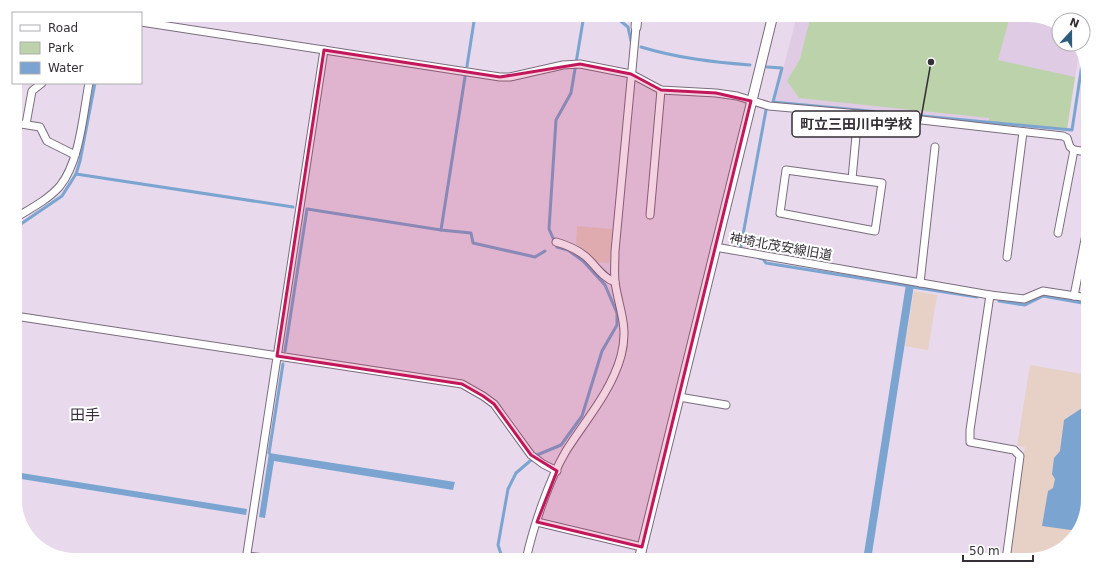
<svg xmlns="http://www.w3.org/2000/svg" width="1103" height="575" font-family="'DejaVu Sans','Noto Sans JP',sans-serif">
<style>
.built{fill:#dfcce4}
.industrial{fill:#e7d0c5}
.green{fill:#bcd2ab}
.water{fill:#7ba5d0}
.lines{fill:none;stroke-linecap:round;stroke-linejoin:round}
.stream{stroke:#7ba5d0;stroke-width:3}
.minor-casing{stroke:#796d7d;stroke-width:9}
.tertiary-casing{stroke:#796d7d;stroke-width:11}
.minor{stroke:#fff;stroke-width:7}
.tertiary{stroke:#fff;stroke-width:9}
.marked{fill:#c2185b;fill-opacity:0.2;stroke:#c2185b;stroke-width:3;stroke-linejoin:round}
.labels{text-anchor:middle;stroke-width:4;stroke-linejoin:round;paint-order:stroke}
.street-label{font-size:13px;fill:#342f36;stroke:#fff}
.quarter-label{font-size:15px;fill:#3b2f3e;stroke:#fff}
.leader{fill:none;stroke:#342f36;stroke-width:1.5}
.callout-dot{fill:#342f36;stroke:#fff;stroke-width:1.5}
.callout{fill:#fff;stroke:#342f36;stroke-width:1.5}
.callout-label{font-size:14px;text-anchor:middle;font-weight:bold;fill:#342f36}
</style>
<rect width="100%" height="100%" fill="#e8daec"/>
<path class="built" d="M797 15H1028L1055 21 1059 25V44H1079L1080 47 1067 129 775 101Z"/>
<g class="industrial">
<path d="M577 226 612 229 609 263 597 262 576 244Z"/>
<path d="M914 291 937 295 928 350 905 346Z"/>
<path d="M1030 365 1088 375 1085 398 1088 402V500L1082 527 1061 550 1028 560H1009L1025 447 1017 446Z"/>
</g>
<path class="green" d="M811 15H986L1009 20 998 60 1075 77 1067 129 989 121V118L799 98 787 81 800 59Z"/>
<g class="water">
<path d="M906 284 914 285 871 560H863Z"/>
<path d="M1088 404C1088 432 1094 512 1078 531L1042 526 1048 491 1053 488 1055 479 1052 474 1054 458 1060 451 1064 420Z"/>
<path d="M269 453 455 482 453 490 274 461 265 518 259 517Z"/>
<path d="M15 472 247 509 246 515 15 478Z"/>
</g>
<g class="lines">
<g class="stream">
<path d="M613 15 628 27 631 41"/>
<path d="M641 47C677 58 713 62 750 65"/>
<path d="M467 66 475 15"/>
<path d="M767 67 782 68 773 102 1072 130 1083 58"/>
<path d="M76 174 293 207"/>
<path d="M15 228 62 196 76 174 80 161 95 83"/>
<path d="M441 230 471 233 473 243 535 257 545 251"/>
<path d="M740 251 766 110"/>
<path d="M759 258 763 259 766 263 909 286"/>
<path d="M912 287 977 297"/>
<path d="M999 301 1025 305 1043 296 1088 304"/>
<path d="M285 351 307 209 441 230 465 77"/>
<path d="M269 453 283 364"/>
<path d="M503 560 498 545 508 489 516 473 537 455 561 445 582 416 602 351 617 325V313L605 285 583 261 568 250 557 247 549 229 556 120 571 93 584 15"/>
</g>
<defs>
<g id="minor">
<path d="M141 22 500 77H510L563 65 580 64 631 74 661 90 716 93 737 96 769 106 904 118 1063 136 1067 138 1070 147 1074 150 1088 152"/>
<path d="M15 123 40 127 47 141 75 155"/>
<path d="M26 124 32 91 42 83"/>
<path d="M852 179 786 170 780 213 875 231 882 183 852 179 858 114"/>
<path d="M650 215 661 90"/>
<path d="M15 218C30 209 49 199 60 186 80 161 83 114 89 83"/>
<path d="M1058 233 1074 150"/>
<path d="M556 242C567 245 576 249 585 256 595 264 602 278 615 282"/>
<path d="M715 247 990 295 1024 299 1043 291 1088 298"/>
<path d="M1007 257 1023 132"/>
<path d="M920 283 935 147"/>
<path d="M990 295 970 430V442L1014 450 1020 456 1006 560"/>
<path d="M1074 296 1088 224"/>
<path d="M15 316 462 384 483 396 494 404 531 455 543 464 557 471"/>
<path d="M679 397 726 405"/>
<path d="M537 522 642 547"/>
<path d="M247 556 284 560"/>
<path d="M246 560 324 50"/>
<path d="M526 560C533 527 549 480 566 451 585 421 611 392 621 356 629 326 619 310 615 282 614 271 615 261 615 251L636 27"/>
</g>
<g id="tertiary">
<path d="M636 27 637 15"/>
<path d="M639 560 773 15"/>
</g>
</defs>
<use href="#minor" class="minor-casing"/>
<use href="#tertiary" class="tertiary-casing"/>
<use href="#minor" class="minor"/>
<use href="#tertiary" class="tertiary"/>
</g>
<path class="marked" d="M324 50 500 77 580 64 631 74 661 90 716 93 751 101 642 547 537 522 557 471 531 455 494 404 483 396 462 384 277 356Z"/>
<g class="labels">
<g class="street-label">
<text transform="translate(781 246) rotate(10)" y="5">神埼北茂安線旧道</text>
</g>
<g class="quarter-label">
<text x="85" y="420">田手</text>
</g>
</g>
<path d="M0 0H1103V575H0ZM75 22H1028A53 53 0 0 1 1081 75V500A53 53 0 0 1 1028 553H75A53 53 0 0 1 22 500V75A53 53 0 0 1 75 22Z" fill="#fff" fill-rule="evenodd"/>
<path class="leader" d="M931 62L920 124"/>
<circle class="callout-dot" cx="931" cy="62" r="4"/>
<rect class="callout" x="792" y="111" width="128" height="26" rx="4"/>
<g class="callout-label">
<text x="856" y="129">町立三田川中学校</text>
</g>
<rect x="12" y="12" width="130" height="72" fill="#ffffff" stroke="#aeacaf"/>
<rect x="20" y="25" width="20" height="6" fill="#ffffff" stroke="#aeacaf"/>
<text x="48" y="32" font-size="12" fill="#342f36">Road</text>
<rect x="20" y="42" width="20" height="12" fill="#bcd2ab" stroke="#aeacaf"/>
<text x="48" y="52" font-size="12" fill="#342f36">Park</text>
<rect x="20" y="62" width="20" height="12" fill="#7ba5d0" stroke="#aeacaf"/>
<text x="48" y="72" font-size="12" fill="#342f36">Water</text>
<g transform="translate(1071 32) rotate(21)"><circle r="19" fill="#ffffff" stroke="#aeacaf"/>
<path d="M0-3L7 15L0 10L-7 15Z" fill="#2e5d7c"/>
<text y="-6" font-size="11" font-weight="bold" text-anchor="middle" fill="#342f36">N</text>
</g>
<path d="M963 555v6h70v-6" fill="none" stroke="#342f36" stroke-width="2"/>
<text x="969" y="555" font-size="12" fill="#342f36" stroke="#ffffff" stroke-width="3" paint-order="stroke">50 m</text>
</svg>
